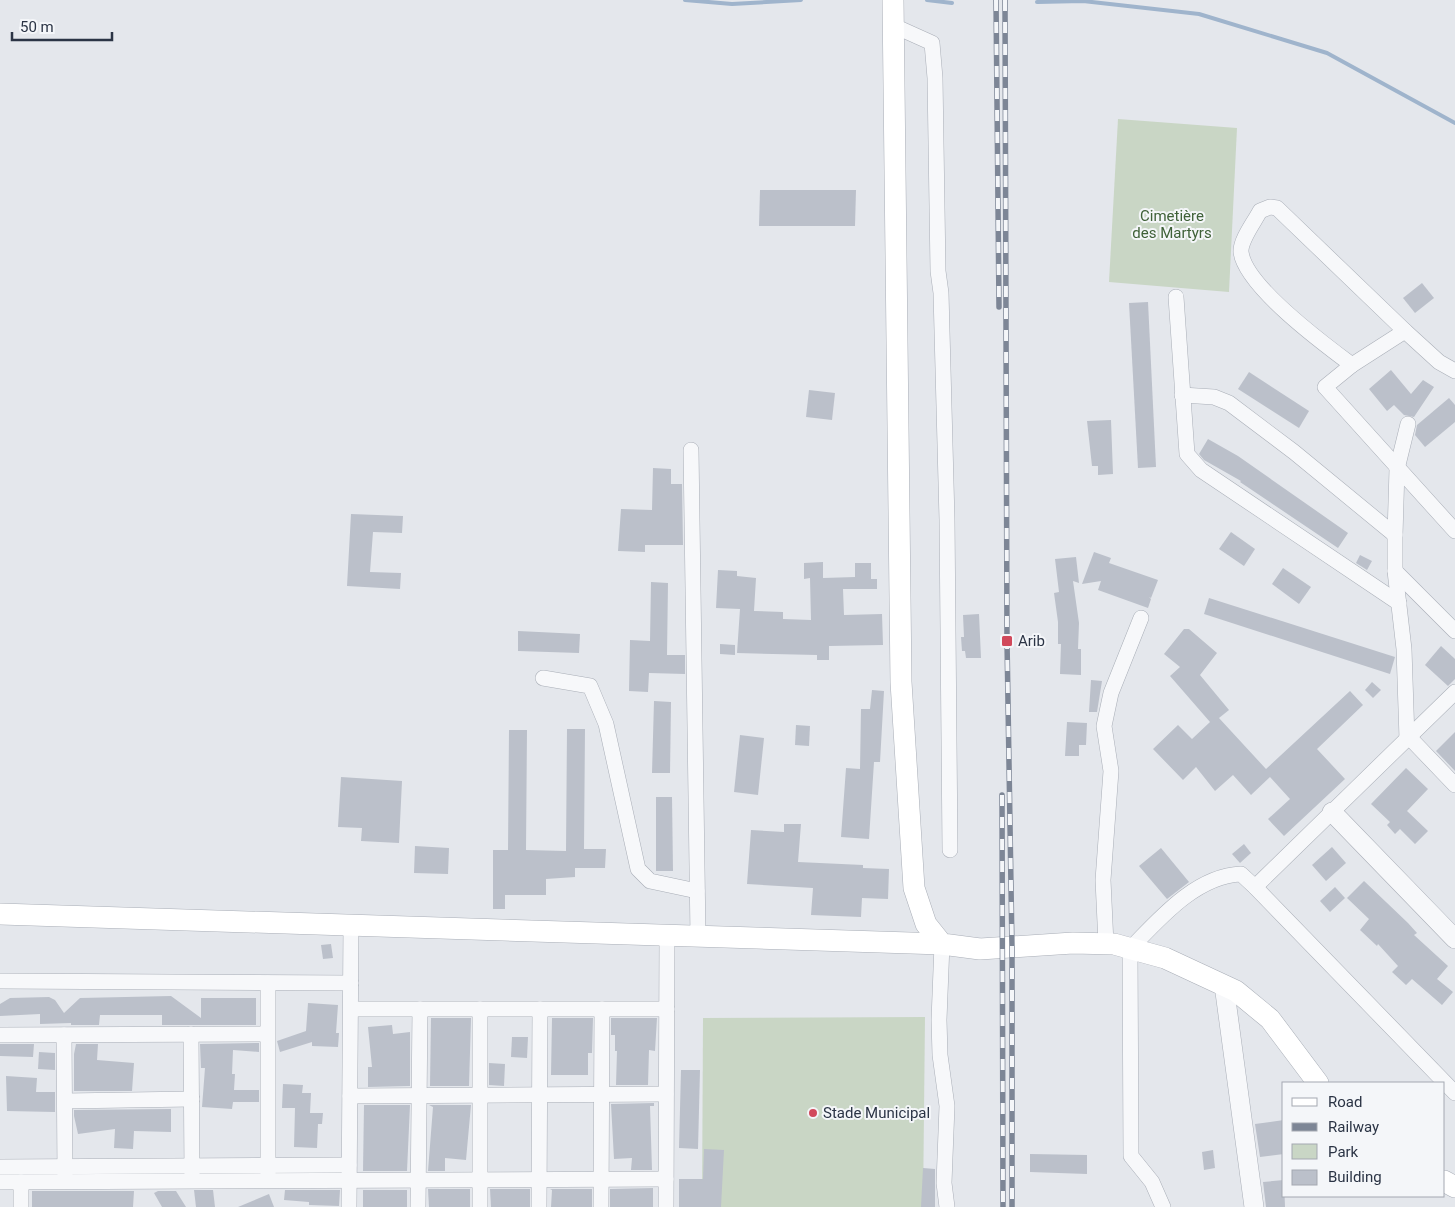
<svg xmlns="http://www.w3.org/2000/svg" width="1455" height="1207" font-family="Roboto,sans-serif">
<style>
.green{fill:#c9d6c5}
.lines{fill:none;stroke-linecap:round;stroke-linejoin:round}
.stream{stroke:#9fb4cc;stroke-width:4}
.building{fill:#bbc0ca}
.minor-casing{stroke:#a9aeb7;stroke-width:16}
.tertiary-casing{stroke:#a9aeb7;stroke-width:20}
.secondary-casing{stroke:#a9aeb7;stroke-width:22}
.minor{stroke:#f7f8fa;stroke-width:15}
.tertiary{stroke:#f7f8fa;stroke-width:19}
.secondary{stroke:#fff;stroke-width:21}
.rail-casing{stroke:#7d8696;stroke-width:5.5}
.rail{stroke:#f4f6f9;stroke-width:4;stroke-dasharray:11;stroke-linecap:butt}
.poi-dot{fill:#d1495b;stroke:#f4f6f9;stroke-width:2}
.labels{text-anchor:middle;stroke-width:4;stroke-linejoin:round;paint-order:stroke}
.park-label{font-size:15px;fill:#3f6138;stroke:#f4f6f9}
.poi-label{font-size:15px;fill:#2b3445;stroke:#f4f6f9;text-anchor:start}
</style>
<rect width="100%" height="100%" fill="#e4e7ec"/>
<g class="green">
<path d="M1118 119 1237 128 1229 292 1109 282Z"/>
<path d="M925 1017 923 1207H702L703 1018Z"/>
</g>
<g class="lines">
<g class="stream">
<path d="M685 0 732 4 801 0"/>
<path d="M927 0 952 3"/>
<path d="M1037 2 1083 1 1199 14 1327 53 1455 123"/>
</g>
</g>
<g class="building">
<path d="M760 190H856L855 226H759Z"/>
<path d="M1422 283 1434 298 1415 313 1403 298Z"/>
<path d="M1148 302 1156 467 1138 468 1129 303Z"/>
<path d="M1391 370 1411 394 1423 380 1434 387 1414 417 1404 415 1394 405 1387 411 1369 389Z"/>
<path d="M1249 372 1309 411 1299 428 1238 389Z"/>
<path d="M809 390 835 393 832 420 806 417Z"/>
<path d="M1449 398 1455 405V422L1425 447 1415 435 1417 425Z"/>
<path d="M1111 420 1113 474 1098 475V466H1092L1087 421Z"/>
<path d="M1208 439 1238 456 1348 533 1338 548 1240 482 1241 481 1204 460 1199 454Z"/>
<path d="M653 468 671 469V484H682L683 545H645V552L618 551 621 509 652 510Z"/>
<path d="M351 514 403 516 402 533 373 532 370 572 401 573 400 589 347 586Z"/>
<path d="M1231 532 1255 549 1244 566 1219 549Z"/>
<path d="M1094 552 1111 558 1109 563 1158 580 1151 598 1149 597 1151 599 1148 608 1098 590 1101 581 1082 584Z"/>
<path d="M1360 555 1372 561 1367 570 1356 563Z"/>
<path d="M1076 557 1079 583 1073 581 1079 623 1078 649H1081V675L1060 674 1061 644H1058V622L1054 593 1059 592 1055 559Z"/>
<path d="M823 562V578L855 577V563H871V579H877V589H843L844 615 882 614 883 645 829 646V660H817V655L737 653 740 609 716 608 718 570 737 571V576L756 578 754 611 783 612V619L811 620 810 578 804 579V563Z"/>
<path d="M1283 568 1311 587 1299 604 1272 584Z"/>
<path d="M651 582 668 583 667 655H685V674L649 673 648 692 629 691 630 640 650 641Z"/>
<path d="M1209 598 1395 657 1390 674 1204 614Z"/>
<path d="M979 614 981 658H966L965 651H962L961 637H964L963 615Z"/>
<path d="M1184 629H1189L1217 653 1200 675 1229 710 1219 718 1266 769 1350 691 1363 705 1317 749 1345 779 1284 836 1268 819 1290 799 1270 777 1251 795 1233 775 1215 791 1196 767 1183 780 1153 749 1178 725 1192 739 1210 722 1170 676 1180 667 1164 654Z"/>
<path d="M518 631 580 634 579 653 518 651Z"/>
<path d="M720 644 735 645V655L720 654Z"/>
<path d="M1441 646 1455 659V679L1448 686 1425 665Z"/>
<path d="M1091 680 1102 681 1097 712H1089Z"/>
<path d="M1372 682 1381 690 1373 698 1365 690Z"/>
<path d="M872 690 884 691 880 762H874L869 839 841 837 846 768 860 769 861 709H870Z"/>
<path d="M654 701 671 702 670 773H652Z"/>
<path d="M1067 722 1087 723 1086 745H1079V756H1065Z"/>
<path d="M796 725 810 726 809 746 795 745Z"/>
<path d="M567 729H585L584 849H606L605 868H575V877L546 879V895H505V909H493V850H508L509 730H527L526 850 566 851Z"/>
<path d="M1455 732V771L1436 751Z"/>
<path d="M740 735 764 738 758 795 734 792Z"/>
<path d="M1406 768 1428 789 1407 811 1428 831 1415 844 1400 829 1395 834 1387 825 1390 822 1371 804Z"/>
<path d="M341 777 402 781 399 843 361 841 362 828 338 827Z"/>
<path d="M656 797H672L673 871H656Z"/>
<path d="M784 824H801L798 862 863 865V868L889 869 888 899 862 898 861 917 811 915 813 888 747 884 751 830 784 832Z"/>
<path d="M1244 844 1251 853 1240 863 1232 854Z"/>
<path d="M415 846 449 848 448 874 414 873Z"/>
<path d="M1332 847 1346 863 1326 881 1312 865Z"/>
<path d="M1161 848 1189 882 1167 899 1139 866Z"/>
<path d="M1364 881 1408 923 1417 933 1414 935 1448 966 1437 979 1453 992 1442 1005 1412 979 1406 985 1392 972 1398 966 1378 944 1377 946 1360 930 1369 919 1347 898Z"/>
<path d="M1335 887 1345 898 1330 912 1320 901Z"/>
<path d="M331 944 333 958 323 959 321 945Z"/>
<path d="M171 996 201 1018V998H256V1025H162V1015H100L99 1025H71V1023L40 1024V1014L0 1016V1004L10 998 49 997 55 1000 64 1013 80 998Z"/>
<path d="M308 1003 338 1005 336 1033H339L338 1047 312 1046V1042L280 1052 277 1041 306 1031Z"/>
<path d="M431 1018H471L469 1086H430Z"/>
<path d="M552 1018H593L592 1053H588V1075H551Z"/>
<path d="M611 1018H657L655 1051 649 1050 648 1085H616L617 1051H615V1035H611Z"/>
<path d="M392 1025 393 1034 410 1032V1086L368 1087V1067H372L368 1027Z"/>
<path d="M512 1037H528L527 1058 511 1057Z"/>
<path d="M259 1043V1052L233 1050 232 1074H235L234 1090H259V1102H233L232 1109 202 1107 205 1068H201L200 1044Z"/>
<path d="M0 1044H34L33 1057 0 1056Z"/>
<path d="M76 1044H98L97 1060 134 1063 132 1091H74V1054Z"/>
<path d="M39 1052 55 1053V1070L38 1069Z"/>
<path d="M489 1063 505 1064 504 1086 489 1085Z"/>
<path d="M681 1070H700L698 1149 679 1148Z"/>
<path d="M6 1076 37 1078 36 1092H55V1112L7 1111Z"/>
<path d="M283 1084 303 1085 302 1093H311L310 1113H323L322 1124H318L317 1148 294 1147 295 1108H282Z"/>
<path d="M654 1103V1106H650L652 1170H631L632 1158 614 1159 611 1104Z"/>
<path d="M364 1105H410L407 1171H363Z"/>
<path d="M429 1105H471L466 1160 445 1158V1171H428L433 1107Z"/>
<path d="M171 1109V1132L134 1131 133 1149 114 1148 115 1129 78 1134 74 1116V1110Z"/>
<path d="M1284 1120V1154L1260 1157 1255 1124Z"/>
<path d="M704 1149 724 1150 721 1207H679V1179H703Z"/>
<path d="M1213 1150 1215 1168 1204 1170 1202 1152Z"/>
<path d="M1030 1154 1087 1155V1174L1030 1172Z"/>
<path d="M923 1168 935 1169V1207H921Z"/>
<path d="M1284 1180 1285 1207H1266L1263 1182Z"/>
<path d="M653 1188V1207H610V1189Z"/>
<path d="M428 1189H470V1207H429Z"/>
<path d="M490 1189H530V1207H491Z"/>
<path d="M550 1189H592V1207H551L552 1190Z"/>
<path d="M194 1190H213L215 1207H196Z"/>
<path d="M285 1190H340L339 1206 309 1205V1202L284 1200Z"/>
<rect x="363" y="1190" width="44" height="17"/>
<path d="M32 1191H134L133 1207H32Z"/>
<path d="M158 1191H176L186 1207H162L154 1193Z"/>
<path d="M269 1194 274 1207H238Z"/>
</g>
<g class="lines">
<defs>
<g id="minor">
<path d="M892 25 932 43 935 78 938 271 941 293 947 520 950 850"/>
<path d="M1176 297 1187 454 1201 470 1399 603"/>
<path d="M1352 365C1325 345 1245 286 1241 252 1240 240 1255 221 1260 211L1270 207 1277 208 1405 331"/>
<path d="M1455 371 1439 362 1405 331 1352 365 1325 387 1455 531"/>
<path d="M1182 395 1214 397 1229 403 1294 452 1395 535"/>
<path d="M691 450 698 936"/>
<path d="M1395 571 1455 631"/>
<path d="M543 678 590 686 606 724 638 869 650 881 697 891"/>
<path d="M1409 737 1455 785"/>
<path d="M1407 739 1404 649 1395 571V535L1397 469 1408 424"/>
<path d="M1255 887 1455 692"/>
<path d="M942 944 939 1020 940 1055 947 1106 944 1183 947 1207"/>
<path d="M1106 944 1103 880 1111 771 1104 726 1111 693 1141 618"/>
<path d="M0 981 351 983"/>
<path d="M268 983V1175"/>
<path d="M351 1009H667"/>
<path d="M191 1034 192 1175"/>
<path d="M0 1035 267 1034"/>
<path d="M64 1035 65 1176"/>
<path d="M350 1096 666 1094"/>
<path d="M65 1101 192 1099"/>
<path d="M0 1167 349 1165"/>
<path d="M0 1182 666 1179"/>
<path d="M21 1207V1182"/>
<path d="M349 1207 351 925"/>
<path d="M418 1207 420 1009"/>
<path d="M480 1207V1009"/>
<path d="M539 1207 540 1009"/>
<path d="M601 1207 602 1009"/>
<path d="M666 1207 667 936"/>
<path d="M1163 1207 1152 1182 1131 1156 1130 949C1160 918 1196 876 1241 874L1255 887 1455 1093"/>
</g>
<g id="tertiary">
<path d="M1332 812 1455 939"/>
<path d="M1224 985 1254 1207"/>
</g>
<g id="secondary">
<path d="M893 0 901 682 914 888 926 924 942 944 980 949 1073 943 1114 944 1165 958 1236 991 1270 1019 1318 1083"/>
<path d="M0 914 942 944"/>
<path d="M1444 1181 1455 1187"/>
</g>
</defs>
<use href="#minor" class="minor-casing"/>
<use href="#tertiary" class="tertiary-casing"/>
<use href="#secondary" class="secondary-casing"/>
<use href="#minor" class="minor"/>
<use href="#tertiary" class="tertiary"/>
<use href="#secondary" class="secondary"/>
<defs>
<g id="rail">
<path d="M996 0 999 307"/>
<path d="M1005 0 1007 641 1012 947V1207"/>
<path d="M1002 795 1003 1207"/>
</g>
</defs>
<use href="#rail" class="rail-casing"/>
<use href="#rail" class="rail"/>
</g>
<g class="poi-dot">
<rect x="1001" y="635" width="12" height="12" rx="2.5"/>
<circle cx="813" cy="1113" r="5"/>
</g>
<g class="labels">
<g class="park-label">
<text x="1172" y="221">Cimetière<tspan x="1172" dy="17">des Martyrs</tspan></text>
</g>
<g class="poi-label">
<text x="1018" y="646">Arib</text>
<text x="823" y="1118">Stade Municipal</text>
</g>
</g>
<rect x="1282" y="1082" width="162" height="115" fill="#f4f6f9" stroke="#a4a8b1"/>
<rect x="1292" y="1098" width="25" height="8" fill="#ffffff" stroke="#a4a8b1"/>
<text x="1328" y="1107" font-size="15" fill="#2b3445">Road</text>
<rect x="1292" y="1123" width="25" height="8" fill="#7d8696" stroke="#a4a8b1"/>
<text x="1328" y="1132" font-size="15" fill="#2b3445">Railway</text>
<rect x="1292" y="1144" width="25" height="15" fill="#c9d6c5" stroke="#a4a8b1"/>
<text x="1328" y="1157" font-size="15" fill="#2b3445">Park</text>
<rect x="1292" y="1170" width="25" height="15" fill="#bbc0ca" stroke="#a4a8b1"/>
<text x="1328" y="1182" font-size="15" fill="#2b3445">Building</text>
<path d="M12 32v8h100v-8" fill="none" stroke="#2b3445" stroke-width="2.5"/>
<text x="20" y="32" font-size="15" fill="#2b3445" stroke="#f4f6f9" stroke-width="4" paint-order="stroke">50 m</text>
</svg>
